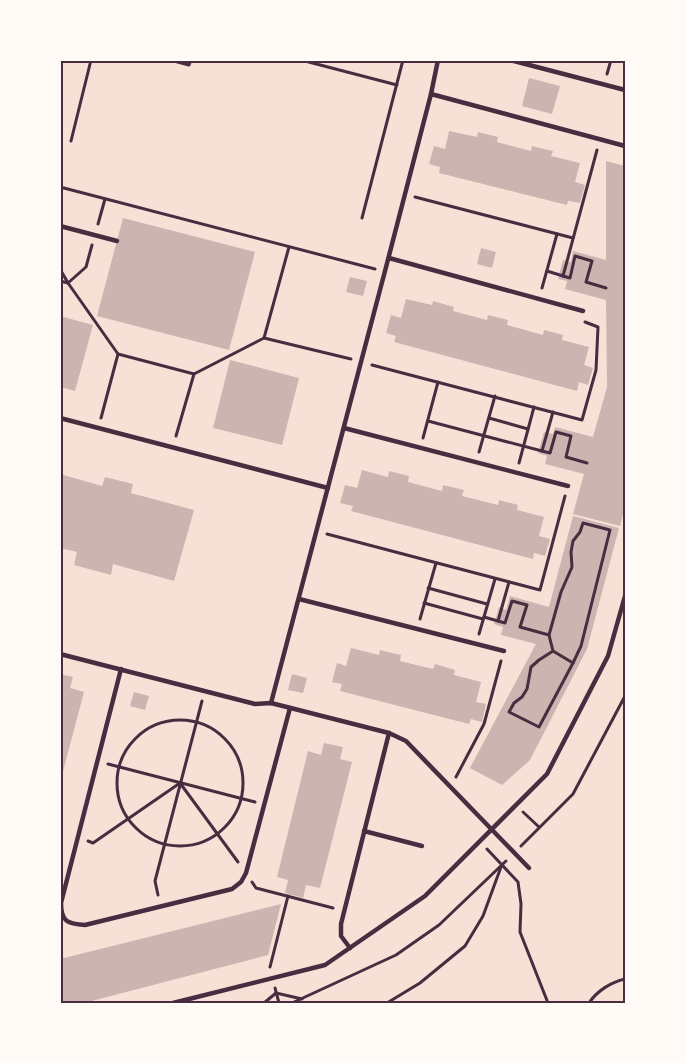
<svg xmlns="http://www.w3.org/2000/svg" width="685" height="1063" font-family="'Alegreya Sans',sans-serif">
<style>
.building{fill:#ccb4b1}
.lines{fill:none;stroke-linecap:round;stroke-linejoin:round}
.path{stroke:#4a2c40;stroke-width:3}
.service{stroke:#4a2c40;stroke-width:4.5}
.neatline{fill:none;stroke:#4a2c40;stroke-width:2}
</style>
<rect width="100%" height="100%" fill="#f7e1d7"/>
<g class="building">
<path d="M529 78 560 86 552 114 522 106Z"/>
<path d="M449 131 477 137 478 132 498 137 497 142 531 151 532 146 553 151 551 156 580 163 575 182 585 185 580 203 568 201 567 205 439 173 440 167 429 164 434 146 445 149Z"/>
<path d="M606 161 625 166V506L620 526 573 514 584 474 545 464 547 456 538 453 544 432 553 434 555 427 593 437 607 387 606 300 565 289 567 281 558 279 563 260 571 262 573 251 606 260Z"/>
<path d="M123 218 255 252 229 350 97 316Z"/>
<path d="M481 248 496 252 492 268 477 264Z"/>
<path d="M350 277 367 281 363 296 346 292Z"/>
<path d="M406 299 432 305 433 301 454 307 453 311 487 320 488 315 508 320 507 325 543 335 544 330 563 335 562 340 589 347 584 365 593 368 588 385 579 382 577 391 394 342 396 336 386 333 391 315 401 318Z"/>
<path d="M60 316 93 325 75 391 60 387Z"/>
<path d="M230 360 299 378 282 445 213 428Z"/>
<path d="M362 470 388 477 389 471 409 476 408 482 442 491 443 485 464 490 462 496 498 505 499 500 518 505 517 510 544 517 539 536 550 539 545 556 534 553 533 559 351 511 353 506 340 503 345 485 357 488Z"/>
<path d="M60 474 102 486 105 477 133 484 131 493 194 510 174 581 113 564 111 575 74 565 77 552 60 548Z"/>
<path d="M573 516 619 528 587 649 530 760 502 785 470 768 536 644 501 635 503 627 494 624 499 607 506 610 510 596 549 607Z"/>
<path d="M351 648 379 655 380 650 401 655 400 661 433 669 435 664 455 670 454 675 481 682 476 702 486 704 482 722 471 719 469 724 340 691 342 684 332 682 337 663 346 666Z"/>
<path d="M60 674 73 677 70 688 84 692 61 779Z"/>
<path d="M292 674 307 678 303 693 288 690Z"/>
<path d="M134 692 149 696 145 710 130 706Z"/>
<path d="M324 743 343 747 340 759 352 762 320 888 306 885 303 898 285 893 288 880 277 877 308 751 321 755Z"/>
<path d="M281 904 268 955 84 1003H60V959Z"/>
</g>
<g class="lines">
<g class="path">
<path d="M170 60 189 65 191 60"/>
<path d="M301 60 397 85"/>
<path d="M607 74 611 60"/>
<path d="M71 141 91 60"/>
<path d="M597 150 563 276 570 278 575 256 592 261 586 282 606 288"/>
<path d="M60 187 375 269"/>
<path d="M415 197 573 238"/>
<path d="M362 218 403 60"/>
<path d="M98 224 105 199"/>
<path d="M289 247 264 338 351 359"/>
<path d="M60 269 68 283 118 354"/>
<path d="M547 271 563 276"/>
<path d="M60 281 68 283 86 267 92 245"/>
<path d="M542 288 557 234"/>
<path d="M372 365 582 420 596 370 598 327 585 322"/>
<path d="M553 412 542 451 550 453 556 432 571 436 566 457 587 463"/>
<path d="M101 418 118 354 194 374 264 338"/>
<path d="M489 418 528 429"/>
<path d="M428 421 542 451"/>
<path d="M176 436 194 374"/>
<path d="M423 438 438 382"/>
<path d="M479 452 495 396"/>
<path d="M519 463 534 407"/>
<path d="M327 534 540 590 565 496"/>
<path d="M509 582 498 621 505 623 512 601 527 605 520 627 549 635 553 651 573 663 539 727 509 712 514 703 522 697 527 689 531 667 539 660 553 651"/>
<path d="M428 588 487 604"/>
<path d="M424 603 483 619"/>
<path d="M484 617 498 621"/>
<path d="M420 619 436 563"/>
<path d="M479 634 495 579"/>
<path d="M549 635 561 592 572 567 571 552 573 541 580 532 583 523 610 530 581 646 573 663"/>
<circle cx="180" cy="783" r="63"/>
<path d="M108 764 255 802"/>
<path d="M456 777 484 724 501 661"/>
<path d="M523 812 539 827"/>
<path d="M88 841 93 843 180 783 238 862"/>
<path d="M521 846 573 794 625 696"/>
<path d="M487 849 518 882 521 904 520 932 548 1003"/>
<path d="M252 882 256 888 333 908"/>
<path d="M158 895 155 881 202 701"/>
<path d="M270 967 288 896"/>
<path d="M275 988 279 1003"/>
<path d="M264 1003 276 993 302 999"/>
<path d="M292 1003 396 955 439 925 506 861"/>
<path d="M387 1003 420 983 465 946 483 916 501 867"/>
<path d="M589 1003C597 991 611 982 625 979"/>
</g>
<g class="service">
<path d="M510 60 625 90"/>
<path d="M431 94 438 60"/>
<path d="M60 226 117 241"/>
<path d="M389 258 583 311"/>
<path d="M60 418 328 488"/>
<path d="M344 428 568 486"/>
<path d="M299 599 504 651"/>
<path d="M60 654 255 704 271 703 389 733 406 741 529 868"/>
<path d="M121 669 61 903C61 922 68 924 85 925L232 889 241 882 246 873 290 708"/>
<path d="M271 703 385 271 431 94 625 146"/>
<path d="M364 831 422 846"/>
<path d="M350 948 341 936V924L389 733"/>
<path d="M173 1003 325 965 425 896 547 774 608 656 625 596"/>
</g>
</g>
<rect width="685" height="1063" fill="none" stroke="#fffaf5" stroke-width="123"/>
<rect x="62" y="62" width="562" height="940" class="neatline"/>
</svg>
